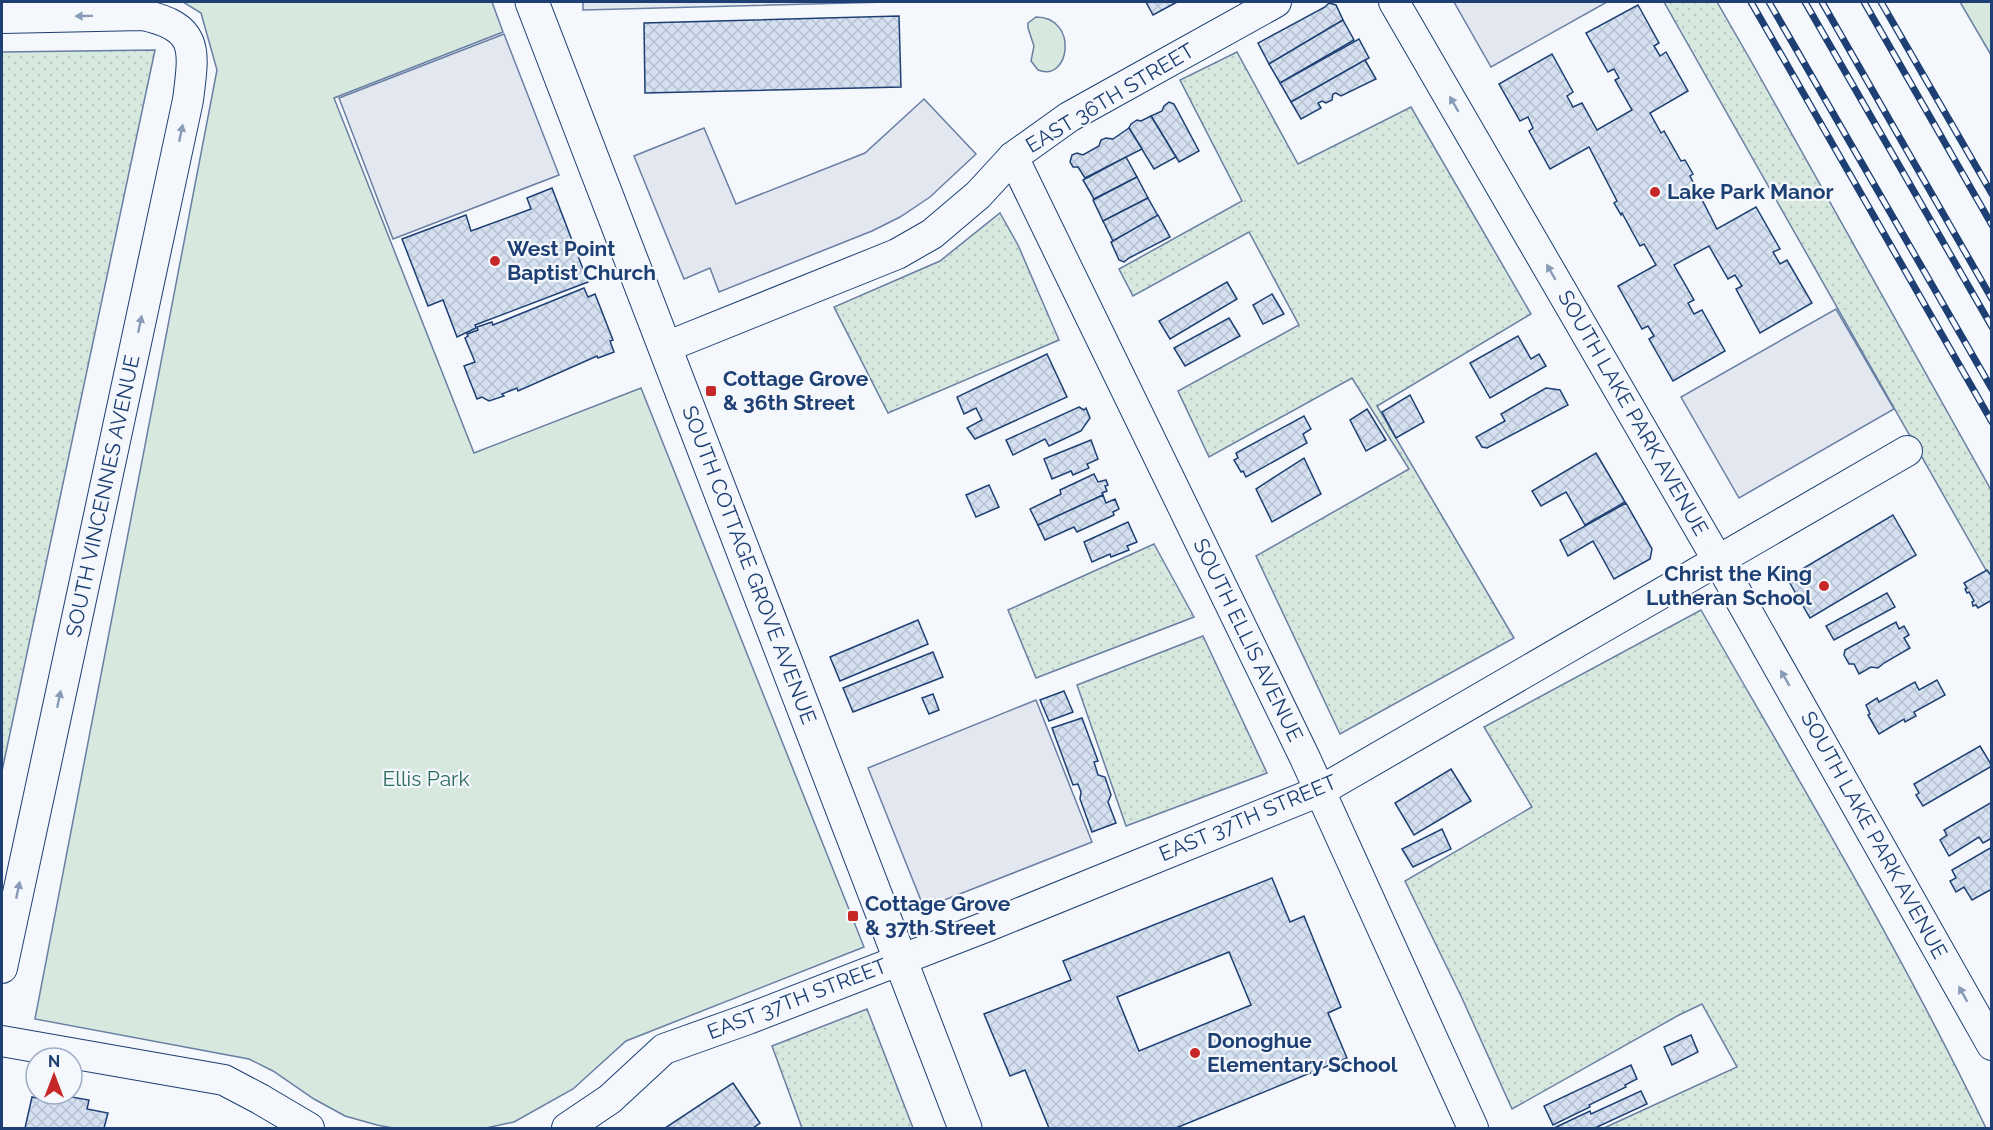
<svg xmlns="http://www.w3.org/2000/svg" width="1993" height="1130" font-family="Raleway,sans-serif">
<style>
.grass{fill:url(#grass-dots);stroke:#687fa3;stroke-width:1.5}
.park{fill:#d7e8df;stroke:#687fa3;stroke-width:1.5}
.parking{fill:#e3e8f0;stroke:#687fa3;stroke-width:1.5}
.building{fill:url(#building-cross-hatch);stroke:#1d3f73;stroke-width:1.5;fill-rule:evenodd}
.lines{fill:none;stroke-linecap:round;stroke-linejoin:round}
.minor-casing{stroke:#1d3f73;stroke-width:32}
.major-casing{stroke:#1d3f73;stroke-width:35}
.minor{stroke:#f4f7fb;stroke-width:30}
.major{stroke:#f4f7fb;stroke-width:33}
.rail-casing{stroke:#1d3f73;stroke-width:7}
.rail{stroke:#f4f7fb;stroke-width:4.5;stroke-dasharray:14;stroke-linecap:butt}
.oneway{fill:#889bb7}
.poi-dot{fill:#c62828;stroke:#f4f7fb;stroke-width:2}
.labels{text-anchor:middle;stroke-width:4.5;stroke-linejoin:round;paint-order:stroke}
.street-label{font-size:21px;fill:#1d3f73;stroke:#f4f7fb}
.poi-label{font-size:21px;font-weight:bold;fill:#1d3f73;stroke:#f4f7fb;text-anchor:start}
.park-label{font-size:21px;fill:#2c6c60;stroke:#f4f7fb}
</style>
<defs>
<pattern id="grass-dots" width="8" height="8" patternUnits="userSpaceOnUse" patternTransform="scale(1.5)"><rect width="8" height="8" fill="#d7e8df"/><path d="M2 2h.1M6 6h.1" fill="none" stroke="#b8c8c3" stroke-width="1.8" stroke-linecap="round"/></pattern>
<pattern id="building-cross-hatch" width="8" height="8" patternUnits="userSpaceOnUse" patternTransform="scale(1.5)"><rect width="8" height="8" fill="#d5e0f0"/><path d="M0 0l8 8M0 8l8-8" fill="none" stroke="#b6c1d1"/></pattern>
</defs>
<rect width="100%" height="100%" fill="#f4f7fb"/>
<g class="grass">
<path d="M1664 2H1717L1751 61 1991 490V579Z"/>
<path d="M155 50 2 771V52Z"/>
<path d="M1237 52 1298 164 1411 107 1531 314 1377 406 1514 638 1340 734 1256 556 1409 469 1352 378 1209 457 1178 391 1299 325 1249 232 1133 296 1119 269 1242 201 1180 80Z"/>
<path d="M1000 213 1018 245 1059 340 888 413 834 307 940 261Z"/>
<path d="M1154 544 1194 617 1036 678 1008 610Z"/>
<path d="M1701 610C1799 781 1901 951 1986 1128H1604L1737 1067 1702 1004 1679 1015 1512 1109 1461 996 1405 881 1532 807 1484 727Z"/>
<path d="M1203 636 1267 773 1126 826 1077 685Z"/>
<path d="M867 1009 913 1128H802L772 1046Z"/>
</g>
<g class="park">
<path d="M183 2H492L503 32 334 98 474 453 641 388 864 947 626 1041 573 1089 514 1122 486 1128H393L377 1125 345 1116 314 1099 273 1071 249 1059 35 1019 217 70 201 13Z"/>
<path d="M1960 2H1991V55Z"/>
<path d="M1036 17C1079 17 1070 83 1038 70L1031 61 1034 46 1028 28V23Z"/>
</g>
<g class="parking">
<path d="M583 2H888L583 10Z"/>
<path d="M1454 2H1607L1491 67Z"/>
<path d="M504 34 559 175 393 239 339 98Z"/>
<path d="M924 99 976 154 930 197 900 217 872 231 719 292 710 268 684 279 634 156 704 128 736 204 865 153Z"/>
<path d="M1836 309 1894 409 1739 498 1681 397Z"/>
<path d="M1036 700 1092 842 924 908 868 768Z"/>
</g>
<g class="building">
<path d="M1146 2H1177L1153 15Z"/>
<path d="M1329 3 1336 5 1343 20 1269 64 1258 43 1325 7Z"/>
<path d="M1638 5 1659 43 1654 46 1660 56 1666 52 1688 91 1650 113 1661 133 1664 131 1681 161 1685 160 1693 174 1690 176 1717 229 1756 207 1780 249 1773 252 1780 264 1787 260 1812 303 1760 333 1736 289 1742 286 1735 275 1728 279 1709 246 1674 265 1694 300 1688 303 1694 314 1702 310 1725 351 1673 381 1649 339 1654 336 1648 326 1642 329 1618 286 1656 265 1644 244 1640 246 1622 213 1621 215 1614 203 1617 201 1589 147 1550 169 1529 131 1533 128 1528 117 1520 121 1499 84 1552 54 1573 92 1567 96 1573 107 1582 103 1597 130 1632 110 1615 80 1619 78 1614 69 1608 72 1586 33Z"/>
<path d="M899 16 901 87 645 93 644 23Z"/>
<path d="M1343 20 1354 40 1280 83 1269 64Z"/>
<path d="M1359 39 1369 58 1291 102 1280 83Z"/>
<path d="M1365 60 1376 79 1341 96 1336 93 1333 94 1332 100 1326 103 1322 101 1318 103 1321 108 1301 119 1291 102Z"/>
<path d="M1169 102 1174 104 1199 151 1179 162 1151 116 1162 111 1164 106Z"/>
<path d="M1151 116 1176 157 1154 169 1129 128 1131 124 1137 120 1141 121Z"/>
<path d="M1129 128 1142 149 1085 178 1078 167H1073L1070 162 1072 155 1077 153 1083 155 1099 146 1101 140 1106 138 1113 139Z"/>
<path d="M1126 157 1137 177 1094 199 1083 180Z"/>
<path d="M1137 177 1148 198 1103 221 1093 200Z"/>
<path d="M552 188 588 282 475 325 476 328 457 337 443 300 428 306 402 239 466 215 471 231 531 209 527 198Z"/>
<path d="M1148 198 1158 216 1113 241 1103 221Z"/>
<path d="M1158 215 1170 237 1129 258 1124 262 1119 260 1111 242Z"/>
<path d="M1227 282 1237 299 1170 339 1159 321Z"/>
<path d="M584 288 588 297 595 294 613 340 610 341 614 352 598 358 597 356 518 391 517 388 502 394 504 396 489 401 482 397 477 399 464 366 475 362 465 338 468 336 467 334 478 330 477 327 492 322 493 325Z"/>
<path d="M1272 294 1284 314 1263 324 1253 305Z"/>
<path d="M1229 318 1240 336 1185 366 1174 348Z"/>
<path d="M1518 336 1531 359 1539 354 1546 366 1490 398 1470 363Z"/>
<path d="M1047 354 1067 397 975 439 967 428 982 420 976 408 964 414 957 397Z"/>
<path d="M1546 388 1560 390 1568 405 1487 448 1482 447 1476 437 1505 421 1501 414Z"/>
<path d="M1410 395 1424 422 1396 438 1382 412Z"/>
<path d="M1079 407 1084 410 1086 408 1090 418 1081 431 1049 446 1045 439 1013 455 1006 440Z"/>
<path d="M1367 409 1386 440 1366 451 1350 420Z"/>
<path d="M1304 416 1311 429 1303 434 1307 443 1246 477 1243 471 1241 472 1234 460 1238 458 1236 453Z"/>
<path d="M1091 440 1098 459 1087 464 1089 468 1073 475 1071 471 1052 479 1044 459Z"/>
<path d="M1596 453 1625 502 1585 525 1566 492 1541 506 1532 491Z"/>
<path d="M1304 458 1321 494 1272 522 1256 489Z"/>
<path d="M1094 474 1098 482 1106 480 1108 485 1105 486 1107 491 1102 493 1103 495 1038 525 1030 509 1061 494 1060 490Z"/>
<path d="M989 485 999 507 976 517 966 495Z"/>
<path d="M1103 495 1106 503 1115 499 1119 509 1113 512 1114 515 1077 532 1074 527 1045 540 1038 525Z"/>
<path d="M1626 503 1652 549 1650 559 1614 579 1593 541 1568 556 1560 540Z"/>
<path d="M1893 515 1916 555 1810 618 1787 578Z"/>
<path d="M1128 522 1137 542 1127 546 1129 550 1111 557 1110 554 1092 562 1084 542Z"/>
<path d="M1987 570 1992 577V600L1978 608 1976 605 1973 606 1972 602 1974 601 1969 592 1967 593 1965 589 1967 588 1964 583Z"/>
<path d="M1887 593 1895 607 1834 640 1826 626Z"/>
<path d="M918 620 928 644 840 681 830 657Z"/>
<path d="M1896 622 1899 629 1904 626 1909 635 1904 638 1910 648 1884 663 1878 668 1871 667 1859 674 1854 664H1849L1844 655 1845 650Z"/>
<path d="M933 652 943 677 853 712 843 688Z"/>
<path d="M1937 680 1945 695 1914 712 1916 716 1905 722 1904 719 1879 734 1868 715 1870 714 1866 705 1877 698 1879 702 1915 682 1919 690Z"/>
<path d="M1064 691 1073 712 1049 721 1040 700Z"/>
<path d="M933 694 939 710 929 714 922 698Z"/>
<path d="M1082 718 1098 761 1094 762 1098 775 1105 777 1111 795 1108 802 1116 823 1092 832 1080 799 1081 792 1078 784 1073 785 1052 728Z"/>
<path d="M1980 746 1992 766 1923 806 1916 795 1919 793 1914 784Z"/>
<path d="M1451 769 1471 801 1414 835 1395 803Z"/>
<path d="M1992 802V838L1983 843 1979 837 1949 856 1940 840 1947 835 1944 830Z"/>
<path d="M1442 829 1451 849 1413 867 1402 849Z"/>
<path d="M1992 847V889L1972 900 1964 887 1956 892 1950 881 1956 878 1952 870Z"/>
<path d="M1272 878 1290 922 1304 916 1341 1007 1328 1013 1347 1058 1176 1128H1049L1025 1070 1010 1076 984 1014 1071 980 1063 961ZM1229 952 1251 1005 1139 1051 1117 997Z"/>
<path d="M1691 1035 1698 1052 1672 1065 1664 1047Z"/>
<path d="M1631 1065 1637 1079 1625 1085 1626 1087 1589 1105 1590 1107 1553 1125 1544 1106Z"/>
<path d="M733 1083 760 1123 753 1128H665Z"/>
<path d="M1641 1091 1647 1104 1595 1128H1554L1590 1111 1591 1114Z"/>
<path d="M54 1094 89 1100 87 1109 108 1113 104 1128H25L32 1097 53 1102Z"/>
</g>
<g class="lines">
<defs>
<g id="minor">
<path d="M1394 2 1735 590 1992 1045"/>
<path d="M2 18 143 15C200 27 194 51 188 100L2 968"/>
<path d="M1013 157 1305 758 1473 1128"/>
<path d="M666 347 897 254 932 234 978 195 1013 157 1069 117 1276 2"/>
<path d="M2 1041 224 1080 260 1099 309 1128"/>
<path d="M567 1128 610 1099 664 1049 748 1019 988 926 1320 791 1907 451"/>
</g>
<path id="major" d="M532 2 965 1128"/>
</defs>
<use href="#minor" class="minor-casing"/>
<use href="#major" class="major-casing"/>
<use href="#minor" class="minor"/>
<use href="#major" class="major"/>
<defs>
<g id="rail">
<path d="M1751 2 1992 422"/>
<path d="M1769 2 1992 389"/>
<path d="M1805 2 1992 327"/>
<path d="M1822 2 1992 299"/>
<path d="M1864 2 1992 225"/>
<path d="M1881 2 1992 194"/>
</g>
</defs>
<use href="#rail" class="rail-casing"/>
<use href="#rail" class="rail"/>
</g>
<defs><path id="oneway-solid" d="M-6-.8H1V-3.2L6.5 0L1 3.2V.8H-6Z" transform="scale(1.5)"/></defs>
<g class="oneway">
<use href="#oneway-solid" transform="translate(84 16) rotate(179)"/>
<use href="#oneway-solid" transform="translate(1454 104) rotate(-120)"/>
<use href="#oneway-solid" transform="translate(181 133) rotate(-78)"/>
<use href="#oneway-solid" transform="translate(1551 272) rotate(-120)"/>
<use href="#oneway-solid" transform="translate(140 324) rotate(-78)"/>
<use href="#oneway-solid" transform="translate(1785 678) rotate(-120)"/>
<use href="#oneway-solid" transform="translate(59 699) rotate(-78)"/>
<use href="#oneway-solid" transform="translate(18 890) rotate(-78)"/>
<use href="#oneway-solid" transform="translate(1963 994) rotate(-119)"/>
</g>
<g class="poi-dot">
<circle cx="1655" cy="192" r="6"/>
<circle cx="495" cy="261" r="6"/>
<rect x="705" y="385" width="12" height="12" rx="3"/>
<circle cx="1824" cy="586" r="6"/>
<rect x="847" y="910" width="12" height="12" rx="3"/>
<circle cx="1195" cy="1053" r="6"/>
</g>
<g class="labels">
<g class="street-label">
<text transform="translate(1110 98) rotate(-31)" y="7">EAST 36TH STREET</text>
<text transform="translate(1633 413) rotate(60)" y="7">SOUTH LAKE PARK AVENUE</text>
<text transform="translate(103 496) rotate(-78)" y="7">SOUTH VINCENNES AVENUE</text>
<text transform="translate(749 565) rotate(69)" y="7">SOUTH COTTAGE GROVE AVENUE</text>
<text transform="translate(1248 640) rotate(64)" y="7">SOUTH ELLIS AVENUE</text>
<text transform="translate(1248 818) rotate(-23)" y="7">EAST 37TH STREET</text>
<text transform="translate(1874 835) rotate(61)" y="7">SOUTH LAKE PARK AVENUE</text>
<text transform="translate(797 999) rotate(-21)" y="7">EAST 37TH STREET</text>
</g>
<g class="poi-label">
<text x="1667" y="199">Lake Park Manor</text>
<text x="507" y="256">West Point<tspan x="507" dy="24">Baptist Church</tspan></text>
<text x="723" y="386">Cottage Grove<tspan x="723" dy="24">&amp; 36th Street</tspan></text>
<text x="1812" y="581" text-anchor="end">Christ the King<tspan x="1812" dy="24">Lutheran School</tspan></text>
<text x="865" y="911">Cottage Grove<tspan x="865" dy="24">&amp; 37th Street</tspan></text>
<text x="1207" y="1048">Donoghue<tspan x="1207" dy="24">Elementary School</tspan></text>
</g>
<g class="park-label">
<text x="426" y="786">Ellis Park</text>
</g>
</g>
<rect width="1993" height="1130" fill="none" stroke="#1d3f73" stroke-width="6"/>
<g transform="translate(54 1076)"><circle r="28" fill="#f4f7fb" stroke="#9eadc5" stroke-width="1.5"/>
<path d="M0-4.5L10 22L0 15L-10 22Z" fill="#c62828"/>
<text y="-9" font-size="16" font-weight="bold" text-anchor="middle" fill="#1d3f73">N</text>
</g>
</svg>
